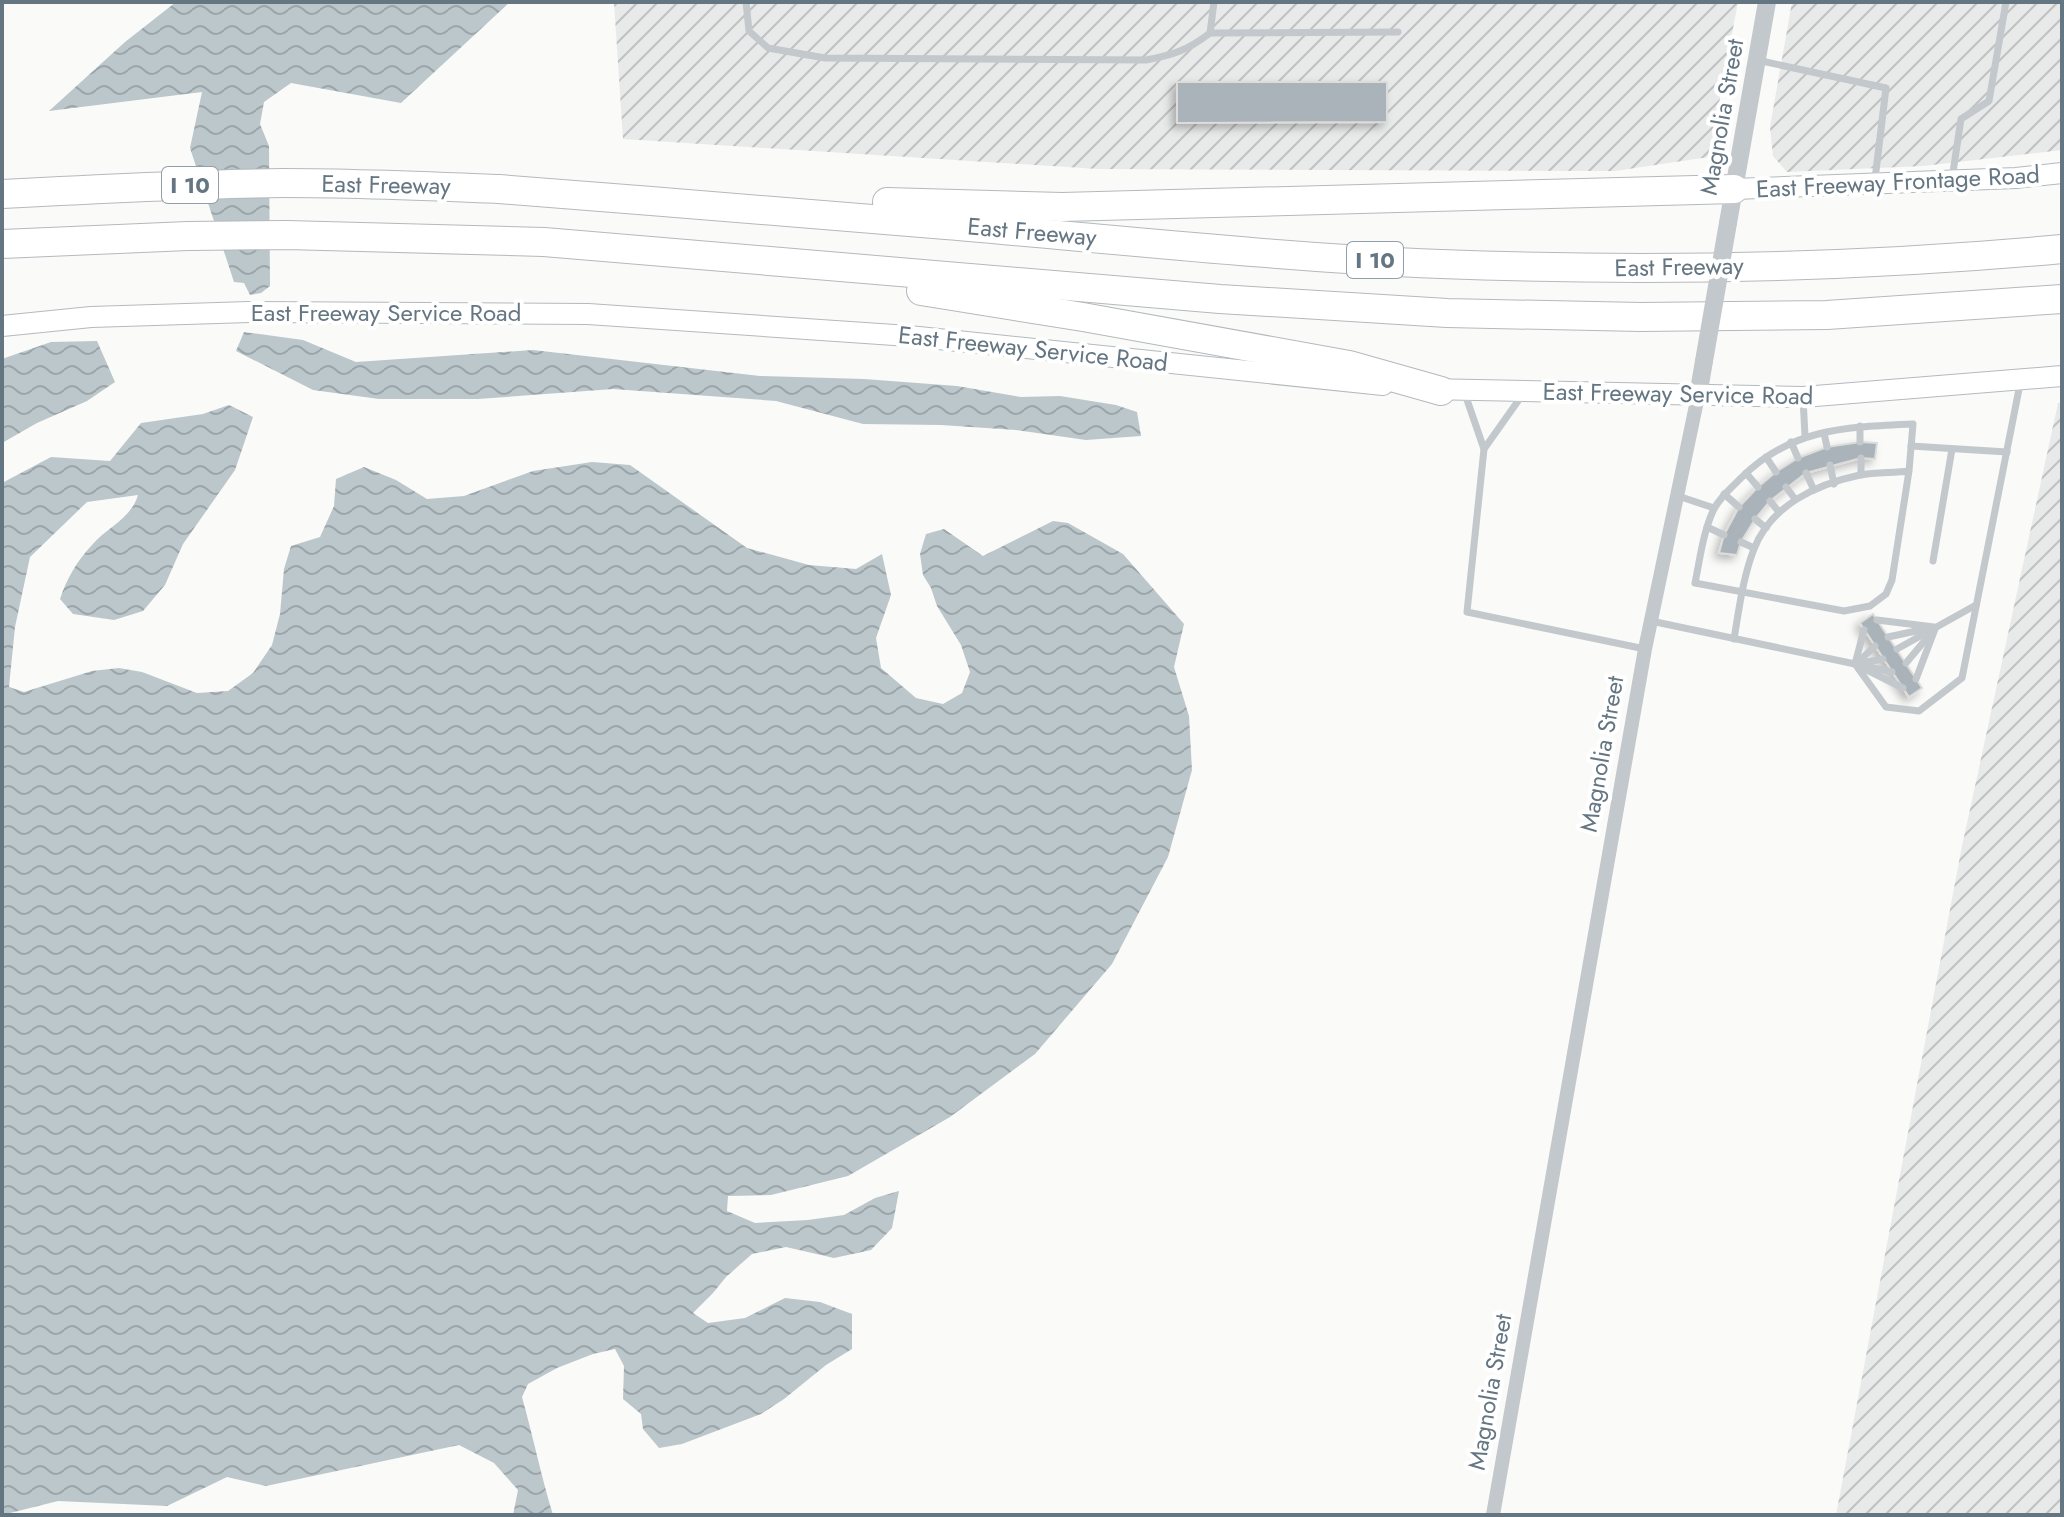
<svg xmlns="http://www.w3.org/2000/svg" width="2064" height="1517" font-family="Jost,sans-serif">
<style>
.industrial{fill:url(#industrial-furrows)}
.water{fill:url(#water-waves)}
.building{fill:#aab3b9;stroke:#dcdcda;stroke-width:2;filter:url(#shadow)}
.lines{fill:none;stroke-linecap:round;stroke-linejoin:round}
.secondary-casing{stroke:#b3babf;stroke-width:22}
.motorway-casing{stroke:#b4b9bd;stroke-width:30}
.service{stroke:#c3c8cc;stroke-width:7}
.minor{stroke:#c3c8cc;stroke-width:14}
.tertiary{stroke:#c3c8cc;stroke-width:18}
.secondary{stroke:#fff;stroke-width:20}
.motorway{stroke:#fff;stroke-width:28}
.tertiary-bridge{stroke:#c3c8cc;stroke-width:18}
.labels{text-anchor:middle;stroke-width:8;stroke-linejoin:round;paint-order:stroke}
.shield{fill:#fff;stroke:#939fa8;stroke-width:2}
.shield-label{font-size:22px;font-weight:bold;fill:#657683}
.street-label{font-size:24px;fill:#657683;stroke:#fff}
</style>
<defs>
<pattern id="industrial-furrows" width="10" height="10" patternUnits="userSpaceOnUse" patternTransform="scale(2)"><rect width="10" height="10" fill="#e8e9e9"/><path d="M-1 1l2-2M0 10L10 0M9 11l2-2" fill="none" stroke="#c0c1c2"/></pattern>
<pattern id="water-waves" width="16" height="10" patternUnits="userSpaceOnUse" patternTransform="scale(2)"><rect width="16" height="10" fill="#bbc7cb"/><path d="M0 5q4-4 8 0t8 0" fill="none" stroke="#9ca6aa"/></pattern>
<filter id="shadow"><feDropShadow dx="-4.5" dy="4.5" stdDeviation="4" flood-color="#0004"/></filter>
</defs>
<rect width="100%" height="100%" fill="#fafaf8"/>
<g class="industrial">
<path d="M614 2H1738L1709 157 1615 171 1098 169 623 139Z"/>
<path d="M1792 2H2062V150L1923 166 1787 172 1773 156 1770 127Z"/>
<path d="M2058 403H2062V1515H1836L1961 851Z"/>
</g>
<g class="water">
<path d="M176 2H510L401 103 291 83 264 102 260 124 269 146 270 286 261 293 250 295 244 283 234 282 190 148 202 92 49 111 125 42Z"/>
<path d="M244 332 303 340 356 362 533 350 760 376 864 379 957 386 1021 397 1060 396 1116 405 1137 412 1141 436 1086 440 1016 430 941 425 863 424 776 401 613 389 478 399H379L313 390 236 351Z"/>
<path d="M97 341 115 382 87 401 37 423 2 443V359L51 342Z"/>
<path d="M229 405 253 417 235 470 183 544 165 585 143 611 114 620 73 614 60 599C67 578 77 561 92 545 107 527 131 519 138 495L87 502 30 557 15 627 9 687 24 692 92 671 119 668 142 672 197 693 228 691 253 673 272 645 280 614 284 569 291 546 320 537 334 506 336 479 364 467 396 480 427 499 464 496 533 471 592 462 630 465 747 548 809 565 856 569 882 554 891 595 876 638 881 668 916 698 943 704 962 693 970 672 961 645 937 606 931 588 923 575 920 554 926 534 944 529 983 556 1053 521 1068 523 1123 554 1184 624 1174 667 1189 716 1192 770 1168 857 1112 964 1035 1054 950 1117 848 1176 771 1195 728 1196 727 1211 755 1223 808 1220 844 1215 875 1198 899 1191 892 1228 871 1250 834 1258 786 1247 752 1254 726 1277 713 1293 693 1313 708 1323 745 1318 785 1298 820 1302 852 1314V1349L826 1365 784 1399 761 1414 682 1444 659 1448 643 1429 641 1414 623 1399 624 1366 615 1349 593 1354 557 1368 528 1384 522 1397C533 1436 541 1476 553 1515H513L518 1490 494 1463 459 1445 266 1486 227 1477 167 1506 58 1501 2 1515V483L51 457 110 461 141 423 203 414Z"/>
</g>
<g class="building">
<path d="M1177 82H1387V122L1177 123Z"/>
<path d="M1860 442 1877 443 1875 459 1861 458 1806 473 1770 501 1755 519 1741 542 1737 555 1719 553 1724 535 1739 507 1758 487 1776 472 1798 458 1827 447Z"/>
<path d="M1873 614 1922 688 1909 697 1860 623Z"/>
</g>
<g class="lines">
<defs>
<g id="secondary">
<path d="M1734 189 2016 178 2062 173"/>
<path d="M2 326 91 317 249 312 588 314 909 336 1383 385"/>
<path d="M1427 389 1803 397 2062 376"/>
</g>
<g id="motorway">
<path d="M2 194C96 189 190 184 284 183 356 183 427 186 499 189 648 201 797 212 946 225 1111 239 1276 257 1441 264 1647 272 1856 268 2062 249"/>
<path d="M887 202 1062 207 1734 189"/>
<path d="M2 244 188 236 287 235 544 242 1220 299 1447 313 1641 317 1827 315 2062 299"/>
<path d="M921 291 1083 317 1349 365 1441 391"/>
</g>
</defs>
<use href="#secondary" class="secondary-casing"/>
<use href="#motorway" class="motorway-casing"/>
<g class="service">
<path d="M746 2 749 31 768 48 825 58 1146 60C1173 55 1188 50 1210 33L1214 2"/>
<path d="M1210 33 1398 32"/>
<path d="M1757 60 1886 88 1875 179"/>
<path d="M1952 179 1961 119 1989 101 2006 2"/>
<path d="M1465 394 1484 449"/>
<path d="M1523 394 1484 449 1467 612 1645 649"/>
<path d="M1803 398 1805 436"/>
<path d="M1860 426V442"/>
<path d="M1824 433 1827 447"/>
<path d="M1791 442 1798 458"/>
<path d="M1911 446 2007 452"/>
<path d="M1766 457 1776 472"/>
<path d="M1861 458V475"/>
<path d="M1830 465 1834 484"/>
<path d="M1746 473 1758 487"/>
<path d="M1806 473 1814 490"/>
<path d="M1786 487 1795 499"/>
<path d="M1724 494 1739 507"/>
<path d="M1678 496 1714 508"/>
<path d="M1770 501 1779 512"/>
<path d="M1755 519 1766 528"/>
<path d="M1707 527 1724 535"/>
<path d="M1741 542 1754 548"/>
<path d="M1933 561 1952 449"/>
<path d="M1877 620 1934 627"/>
<path d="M1651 621 1855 664 1886 707 1919 711 1962 678 2020 384"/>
<path d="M1888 637 1930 628"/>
<path d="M1734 639C1739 609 1743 577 1754 549 1771 505 1817 484 1860 475 1876 472 1893 473 1909 471L1913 424C1846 427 1791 428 1741 478 1731 488 1719 498 1713 511 1703 533 1700 559 1695 583L1844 611 1870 606 1886 594 1892 580 1909 471"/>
<path d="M1897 649 1976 605"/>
<path d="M1857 663 1875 646"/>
<path d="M1861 663 1883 659"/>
<path d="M1906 663 1932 632"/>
<path d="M1855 664 1864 630"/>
<path d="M1857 665 1903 688"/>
<path d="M1865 666 1892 672"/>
<path d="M1916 679 1935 629"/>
</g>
<path class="minor" d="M1493 1515 1645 649 1698 396"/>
<g class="tertiary">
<path d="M1728 223 1767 2"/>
<path d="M1698 396 1704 361"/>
</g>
<use href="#secondary" class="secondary"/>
<use href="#motorway" class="motorway"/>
<path class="tertiary-bridge" d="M1704 361 1728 223"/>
</g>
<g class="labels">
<g class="shield">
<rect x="162" y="167" width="56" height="36" rx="6"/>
<rect x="1347" y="242" width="56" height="36" rx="6"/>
</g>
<g class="shield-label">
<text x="190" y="193">I 10</text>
<text x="1375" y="268">I 10</text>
</g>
<g class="street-label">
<text transform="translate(1722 117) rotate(-80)" y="8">Magnolia Street</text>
<text transform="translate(1898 182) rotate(-3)" y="8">East Freeway Frontage Road</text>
<text transform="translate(386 185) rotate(1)" y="8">East Freeway</text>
<text transform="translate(1032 232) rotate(5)" y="8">East Freeway</text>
<text transform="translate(1679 267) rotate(-1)" y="8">East Freeway</text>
<text x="386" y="321">East Freeway Service Road</text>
<text transform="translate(1033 349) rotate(6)" y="8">East Freeway Service Road</text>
<text transform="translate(1678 394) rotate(1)" y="8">East Freeway Service Road</text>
<text transform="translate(1602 754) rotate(-80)" y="8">Magnolia Street</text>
<text transform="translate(1490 1392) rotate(-80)" y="8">Magnolia Street</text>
</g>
</g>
<rect width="2064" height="1517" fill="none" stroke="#657683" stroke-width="8"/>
</svg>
